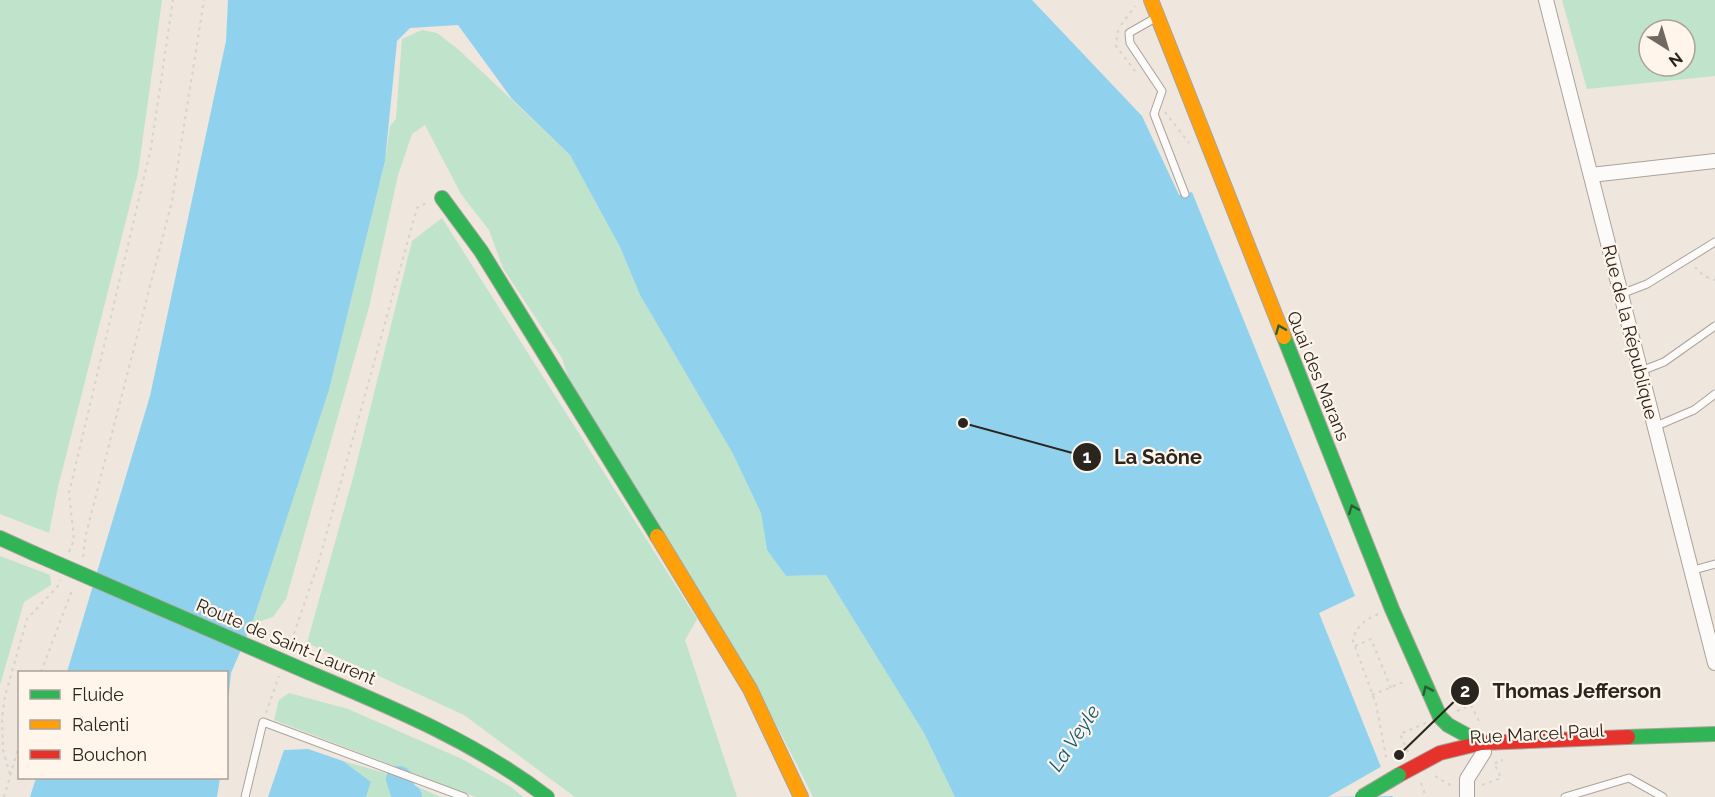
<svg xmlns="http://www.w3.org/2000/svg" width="1715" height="797" font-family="Raleway,sans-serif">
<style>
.green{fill:#bfe3cb;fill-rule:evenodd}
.water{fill:#90d2ed}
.pier{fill:#efe6dd}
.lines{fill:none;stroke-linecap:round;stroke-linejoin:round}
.river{stroke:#90d2ed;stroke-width:26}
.lane-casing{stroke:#aaa39c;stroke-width:9}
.street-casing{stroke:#aaa39c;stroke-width:16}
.fast-casing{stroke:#aaa39c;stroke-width:16}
.slow-casing{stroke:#aaa39c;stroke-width:16}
.jam-casing{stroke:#aaa39c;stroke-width:16}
.path{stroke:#d6d3d0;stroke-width:2;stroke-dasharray:3 4.5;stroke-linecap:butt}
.lane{stroke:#fdfbfa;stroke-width:7}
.street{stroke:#fdfbfa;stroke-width:14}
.fast{stroke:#30b455;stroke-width:14}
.slow{stroke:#ff9f0a;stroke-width:14}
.jam{stroke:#e5322d;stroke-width:14}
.fast-bridge-casing{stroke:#aaa39c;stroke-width:16;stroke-linecap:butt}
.fast-bridge{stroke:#30b455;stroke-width:14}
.oneway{stroke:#2c5e34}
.labels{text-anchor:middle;stroke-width:4.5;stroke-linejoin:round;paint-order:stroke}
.street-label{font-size:18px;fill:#2a251e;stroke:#fff5eb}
.water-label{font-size:20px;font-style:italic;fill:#0b5b78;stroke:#fff5eb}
.leader{fill:none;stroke:#2a251e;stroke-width:2}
.callout-dot{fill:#2a251e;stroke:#fff5eb;stroke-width:2}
.mark-label{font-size:18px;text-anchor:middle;font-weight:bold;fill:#fff}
.callout-label{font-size:20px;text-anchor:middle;font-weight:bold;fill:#2a251e;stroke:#fff5eb;stroke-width:4.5;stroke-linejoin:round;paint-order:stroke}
</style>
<rect width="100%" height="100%" fill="#efe6dd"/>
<g class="green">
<path d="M0 0H162L138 173 58 487 49 533 0 514Z"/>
<path d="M1562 0H1715V76L1587 89ZM1649 30H1685V66H1649Z"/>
<path d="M422 30 437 33 459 50 570 155 620 247 640 295 733 454 761 513 767 550 786 576 826 575 924 733 955 797H813C743 653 656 521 571 387L562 358 503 268 489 230 461 194 425 125 412 134 398 175 369 307 286 599 273 617 252 624 329 390 385 161 390 126 396 119 402 39Z"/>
<path d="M442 218 697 619 685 640 737 797H575L464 715 307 643 354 474 412 241Z"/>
<path d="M0 556 50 575 51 585 24 602 0 685Z"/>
<path d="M289 693 348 709 462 759 511 787 523 797H476L274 720 279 700Z"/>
<path d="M343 761 385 773 441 797H366L371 782Z"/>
</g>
<g class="water">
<path d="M228 0H1032L1142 116 1179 195 1192 192 1355 596 1319 613 1393 797H955L924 733 826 575 786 576 767 550 761 513 733 454 640 295 620 247 570 155 512 99 458 25 410 28 397 41 385 161 329 390 252 624 231 673 227 712 226 672H67L150 396 226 41Z"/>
<path d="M308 749 343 761 371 782 366 797H268L284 750Z"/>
<path d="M36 778H220L217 797H30Z"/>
</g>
<path class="pier" d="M1384 765 1396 796 1328 797Z"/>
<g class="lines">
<path class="river" d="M399 779 404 794 409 797"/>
<defs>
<g id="lane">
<path d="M1157 17 1129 33 1130 43 1162 91 1154 114 1185 194"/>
<path d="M1621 294 1647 284 1715 242"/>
<path d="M1641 371 1664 362 1715 326"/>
<path d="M1654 427 1694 410 1715 394"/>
<path d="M1690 571 1715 564"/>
<path d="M245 797 263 722 464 797"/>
<path d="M1565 797 1629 778 1663 797"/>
</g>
<g id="street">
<path d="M1546 0 1715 663"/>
<path d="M1591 175 1715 161"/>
<path d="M1467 797V779L1484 752"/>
</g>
<g id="fast">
<path d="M442 198 481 251 657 536"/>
<path d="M1284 337 1392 609 1440 717 1448 725 1481 743"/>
<path d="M0 538 33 553"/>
<path d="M310 673C393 708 475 742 547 797"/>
<path d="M1628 737 1715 734"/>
</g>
<g id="slow">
<path d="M1151 0 1284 337"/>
<path d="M657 536 750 689 801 797"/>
</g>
<path id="jam" d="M1399 775 1440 753 1481 743 1628 737"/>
</defs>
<use href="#lane" class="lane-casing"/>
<use href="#street" class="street-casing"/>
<use href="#fast" class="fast-casing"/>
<use href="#slow" class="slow-casing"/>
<use href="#jam" class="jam-casing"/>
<g class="path">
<path d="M1121 25 1135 6"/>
<path d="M1118 30 1116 46 1135 71"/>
<path d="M1165 112 1189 143"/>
<path d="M1695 267 1704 276 1715 280"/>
<path d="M69 552 74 540 69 493 151 148 173 0"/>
<path d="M83 557 86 534 172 201 204 0"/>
<path d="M1378 614 1366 620 1356 630 1353 641 1376 704 1387 762"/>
<path d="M1355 646 1371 639 1391 688"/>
<path d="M289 648 318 564 417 208 428 202"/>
<path d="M41 672 73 588"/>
<path d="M1372 695 1406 681"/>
<path d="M1457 711 1471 705 1480 723"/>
<path d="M266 713 279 676"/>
<path d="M1408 752 1400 734 1426 723"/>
<path d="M10 774 3 750 2 718 5 696 27 619 58 586 60 580"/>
<path d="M1435 776 1452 786"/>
<path d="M1421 783 1426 797"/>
<path d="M1482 785 1501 778 1494 763 1502 762V759"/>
<path d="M4 797 20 742"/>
</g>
<use href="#lane" class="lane"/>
<use href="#street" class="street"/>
<use href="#fast" class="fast"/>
<use href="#slow" class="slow"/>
<use href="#jam" class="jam"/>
<defs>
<g id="fast-bridge">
<path d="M33 553 310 673"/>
<path d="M1362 797 1399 775"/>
</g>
</defs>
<use href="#fast-bridge" class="fast-bridge-casing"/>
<use href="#fast-bridge" class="fast-bridge"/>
</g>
<defs><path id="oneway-chevron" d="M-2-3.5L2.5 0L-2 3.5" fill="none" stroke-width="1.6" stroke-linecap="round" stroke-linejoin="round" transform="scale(1.5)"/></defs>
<g class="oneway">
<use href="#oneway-chevron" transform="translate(1280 329) rotate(-112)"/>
<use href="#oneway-chevron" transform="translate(1353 509) rotate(-112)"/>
<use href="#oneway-chevron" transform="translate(1427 690) rotate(-114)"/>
</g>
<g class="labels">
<g class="street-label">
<text transform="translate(1630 332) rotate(76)" y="6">Rue de la République</text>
<text transform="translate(1318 376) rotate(68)" y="6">Quai des Marans</text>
<text transform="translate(286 642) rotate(23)" y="6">Route de Saint-Laurent</text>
<text transform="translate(1537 734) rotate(-3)" y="6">Rue Marcel Paul</text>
</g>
<g class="water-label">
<text transform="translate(1074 738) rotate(-56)" y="7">La Veyle</text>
</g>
</g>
<path class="leader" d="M963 423L1087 457M1399 755L1465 691"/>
<g class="callout-dot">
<circle cx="963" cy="423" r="6"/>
<circle cx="1399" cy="755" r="6"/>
<circle cx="1087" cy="457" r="15"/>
<circle cx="1465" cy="691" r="15"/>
</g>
<g class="mark-label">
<text x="1087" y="463">1</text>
<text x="1465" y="697">2</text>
</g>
<g class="callout-label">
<text x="1158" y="464">La Saône</text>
<text x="1577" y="698">Thomas Jefferson</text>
</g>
<rect x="18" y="671" width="210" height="108" fill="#fff5eb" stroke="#aaa299" stroke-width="1.5"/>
<rect x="30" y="690" width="30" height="9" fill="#30b455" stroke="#aaa299" stroke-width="1.5"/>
<text x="72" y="701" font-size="18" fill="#2a251e">Fluide</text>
<rect x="30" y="720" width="30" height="9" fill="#ff9f0a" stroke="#aaa299" stroke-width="1.5"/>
<text x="72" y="731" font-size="18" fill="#2a251e">Ralenti</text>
<rect x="30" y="750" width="30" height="9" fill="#e5322d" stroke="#aaa299" stroke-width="1.5"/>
<text x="72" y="761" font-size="18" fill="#2a251e">Bouchon</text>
<g transform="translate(1667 48) rotate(143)"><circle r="28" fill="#fff5eb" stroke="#aaa299" stroke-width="1.5"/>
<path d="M0-4.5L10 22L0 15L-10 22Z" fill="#6f6961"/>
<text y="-9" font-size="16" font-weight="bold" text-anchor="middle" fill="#2a251e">N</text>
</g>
</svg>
